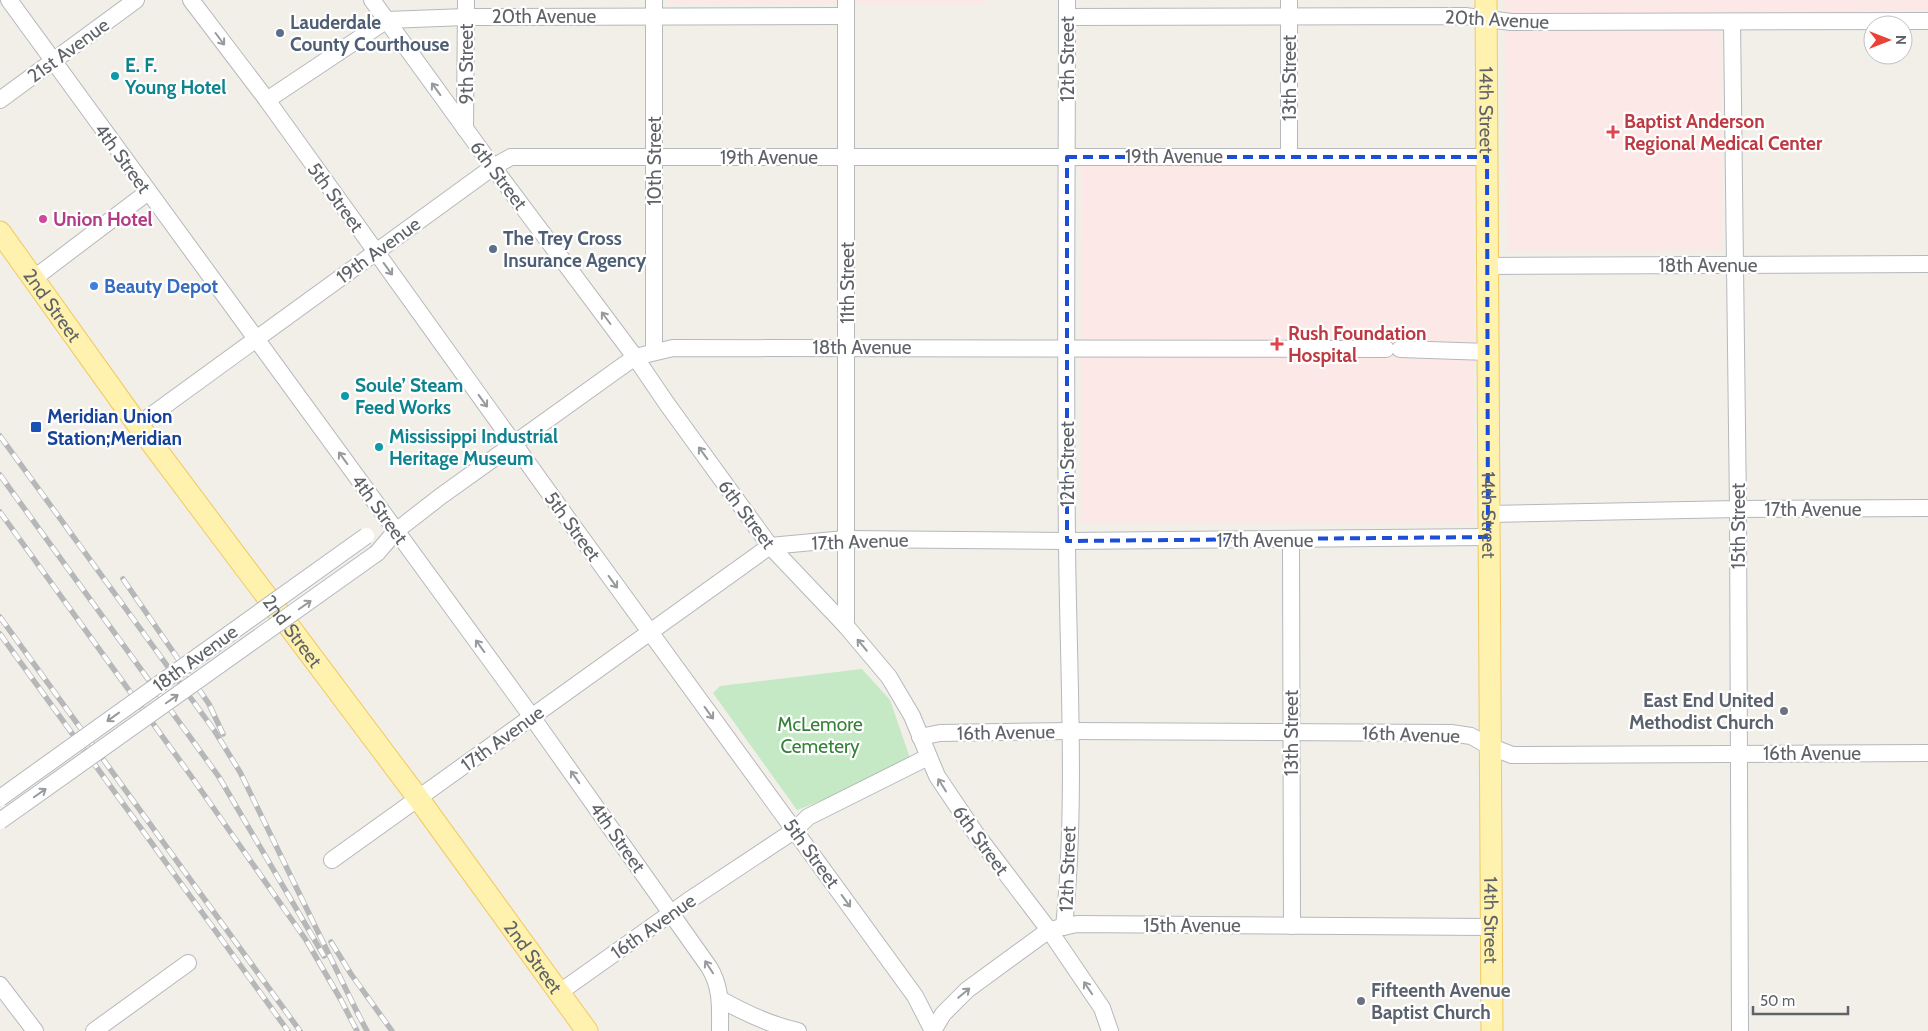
<svg xmlns="http://www.w3.org/2000/svg" width="1928" height="1031" font-family="Cabin,sans-serif">
<style>
.medical{fill:#fce8e6}
.green{fill:#c5e8c5}
.lines{fill:none;stroke-linecap:round;stroke-linejoin:round}
.minor-casing{stroke:#b5b8bc;stroke-width:18}
.major-casing{stroke:#f2c960;stroke-width:23}
.minor{stroke:#fff;stroke-width:16}
.major{stroke:#fff2af;stroke-width:21}
.rail-casing{stroke:#b6b7b8;stroke-width:5.5}
.rail{stroke:#fff;stroke-width:4;stroke-dasharray:11;stroke-linecap:butt}
.minor-bridge-casing{stroke:#b5b8bc;stroke-width:18;stroke-linecap:butt}
.minor-bridge{stroke:#fff;stroke-width:16}
.oneway{stroke:#979a9d}
.marked{fill:none;stroke:#1d4ed8;stroke-width:4;stroke-dasharray:10 6;stroke-linejoin:round}
.service-dot{fill:#5c6f8a;stroke:#fff;stroke-width:2}
.culture-dot{fill:#0f9aa8;stroke:#fff;stroke-width:2}
.health-dot{fill:#e0444e;stroke:#fff;stroke-width:2}
.hotel-dot{fill:#d1479c;stroke:#fff;stroke-width:2}
.shop-dot{fill:#3f7fe0;stroke:#fff;stroke-width:2}
.transit-dot{fill:#1a4fb4;stroke:#fff;stroke-width:2}
.worship-dot{fill:#6b7280;stroke:#fff;stroke-width:2}
.labels{text-anchor:middle;stroke-width:4.5;stroke-linejoin:round;paint-order:stroke}
.street-label{font-size:19px;fill:#5f6368;stroke:#fff}
.service-label{font-size:19px;font-weight:bold;fill:#4e5e75;stroke:#fff;text-anchor:start}
.culture-label{font-size:19px;font-weight:bold;fill:#0d838f;stroke:#fff;text-anchor:start}
.health-label{font-size:19px;font-weight:bold;fill:#be3a42;stroke:#fff;text-anchor:start}
.hotel-label{font-size:19px;font-weight:bold;fill:#b23c85;stroke:#fff;text-anchor:start}
.shop-label{font-size:19px;font-weight:bold;fill:#366cbe;stroke:#fff;text-anchor:start}
.transit-label{font-size:19px;font-weight:bold;fill:#164399;stroke:#fff;text-anchor:start}
.worship-label{font-size:19px;font-weight:bold;fill:#5b616d;stroke:#fff;text-anchor:end}
.park-label{font-size:19px;fill:#348238;stroke:#fff}
</style>
<rect width="100%" height="100%" fill="#f1efe8"/>
<g class="medical">
<rect x="667" y="0" width="319" height="4"/>
<path d="M1504 0H1928V12L1720 14 1722 250 1507 252Z"/>
<path d="M1082 165H1474L1473 524H1081Z"/>
</g>
<path class="green" d="M862 669 890 700 910 758 834 796 797 810 713 693 720 686Z"/>
<g class="lines">
<defs>
<g id="minor">
<path d="M9 0 532 717 709 967C722 988 720 1008 720 1031"/>
<path d="M191 0 267 100 578 533 915 996 933 1031"/>
<path d="M372 0 493 167 635 357 667 404 770 546 846 626 889 677 912 716 937 776 976 834 1049 930 1102 1008 1110 1031"/>
<path d="M1289 0V156"/>
<path d="M1067 17 1465 16 1511 22 1928 21"/>
<path d="M1732 22 1738 509 1740 1031"/>
<path d="M0 100 136 0"/>
<path d="M267 100 387 20 466 17 846 16"/>
<path d="M465 129 466 0"/>
<path d="M1487 266 1928 264"/>
<path d="M33 279 148 192"/>
<path d="M1400 349 1488 352"/>
<path d="M654 352V0"/>
<path d="M138 425 493 167 511 157H1487"/>
<path d="M1488 514 1738 509 1928 508"/>
<path d="M1291 540 1292 926"/>
<path d="M377 553 396 531 441 496 635 357 673 348 1386 349"/>
<path d="M846 626V0"/>
<path d="M920 737 940 733 1070 731 1451 733 1471 736 1489 746 1512 755 1928 753"/>
<path d="M332 860 770 546 845 539 1067 541 1488 537"/>
<path d="M1064 927C1077 799 1068 669 1067 541 1065 360 1067 180 1067 0"/>
<path d="M0 985 35 1031"/>
<path d="M560 992 688 901 795 830 808 817 928 757"/>
<path d="M720 999C745 1013 770 1025 798 1031"/>
<path d="M94 1031 188 963"/>
<path d="M933 1031 943 1014 967 990 1049 930 1077 924 1490 927"/>
</g>
<g id="major">
<path id="s1" d="M1486 0 1492 1031"/>
<path id="s2" d="M0 232 138 425 418 798 587 1031"/>
</g>
</defs>
<use href="#minor" class="minor-casing"/>
<use href="#major" class="major-casing"/>
<use href="#minor" class="minor"/>
<use href="#major" class="major"/>
<defs>
<g id="rail">
<path d="M0 436 214 730 240 772 359 1016"/>
<path d="M0 475 219 777 324 956"/>
<path d="M0 512 191 776 306 940 341 1000 357 1031"/>
<path d="M123 579 209 704 223 734"/>
<path d="M0 617 300 1031"/>
<path d="M0 634 288 1031"/>
<path d="M331 942 351 974 392 1031"/>
<path d="M357 1012 367 1031"/>
</g>
</defs>
<use href="#rail" class="rail-casing"/>
<use href="#rail" class="rail"/>
<defs>
<g id="minor-bridge">
<path d="M0 798 366 536"/>
<path d="M0 821 377 553"/>
</g>
</defs>
<use href="#minor-bridge" class="minor-bridge-casing"/>
<use href="#minor-bridge" class="minor-bridge"/>
</g>
<defs><path id="oneway-shaft" d="M-6 0H5M1.5-3L5.5 0L1.5 3" fill="none" stroke-width="1.6" stroke-linecap="round" stroke-linejoin="round" transform="scale(1.25)"/></defs>
<g class="oneway">
<use href="#oneway-shaft" transform="translate(220 39) rotate(53)"/>
<use href="#oneway-shaft" transform="translate(436 89) rotate(-126)"/>
<use href="#oneway-shaft" transform="translate(388 269) rotate(54)"/>
<use href="#oneway-shaft" transform="translate(606 318) rotate(-127)"/>
<use href="#oneway-shaft" transform="translate(483 401) rotate(54)"/>
<use href="#oneway-shaft" transform="translate(703 453) rotate(-126)"/>
<use href="#oneway-shaft" transform="translate(343 458) rotate(-126)"/>
<use href="#oneway-shaft" transform="translate(613 582) rotate(54)"/>
<use href="#oneway-shaft" transform="translate(305 605) rotate(-35)"/>
<use href="#oneway-shaft" transform="translate(862 645) rotate(-130)"/>
<use href="#oneway-shaft" transform="translate(480 646) rotate(-126)"/>
<use href="#oneway-shaft" transform="translate(172 699) rotate(-35)"/>
<use href="#oneway-shaft" transform="translate(709 713) rotate(54)"/>
<use href="#oneway-shaft" transform="translate(113 717) rotate(144)"/>
<use href="#oneway-shaft" transform="translate(575 777) rotate(-125)"/>
<use href="#oneway-shaft" transform="translate(942 785) rotate(-122)"/>
<use href="#oneway-shaft" transform="translate(40 793) rotate(-35)"/>
<use href="#oneway-shaft" transform="translate(846 901) rotate(54)"/>
<use href="#oneway-shaft" transform="translate(709 967) rotate(-123)"/>
<use href="#oneway-shaft" transform="translate(1088 988) rotate(-124)"/>
<use href="#oneway-shaft" transform="translate(964 993) rotate(-40)"/>
</g>
<path class="marked" d="M1067 157H1487L1488 537 1067 541Z"/>
<g class="service-dot">
<circle cx="280" cy="33" r="5"/>
<circle cx="493" cy="249" r="5"/>
</g>
<g class="culture-dot">
<circle cx="115" cy="76" r="5"/>
<circle cx="345" cy="396" r="5"/>
<circle cx="379" cy="447" r="5"/>
</g>
<g class="health-dot">
<path d="M1610.5 124.5h5v5h5v5h-5v5h-5v-5h-5v-5h5z"/>
<path d="M1274.5 336.5h5v5h5v5h-5v5h-5v-5h-5v-5h5z"/>
</g>
<circle class="hotel-dot" cx="43" cy="219" r="5"/>
<circle class="shop-dot" cx="94" cy="286" r="5"/>
<rect class="transit-dot" x="30" y="421" width="12" height="12" rx="2.5"/>
<g class="worship-dot">
<circle cx="1784" cy="711" r="5"/>
<circle cx="1361" cy="1001" r="5"/>
</g>
<g class="labels">
<g class="street-label">
<text x="544" y="23">20th Avenue</text>
<text transform="translate(1497 19) rotate(3)" y="7">20th Avenue</text>
<text transform="translate(68 50) rotate(-36)" y="7">21st Avenue</text>
<text transform="translate(1067 59) rotate(-90)" y="7">12th Street</text>
<text transform="translate(466 64) rotate(-90)" y="7">9th Street</text>
<text transform="translate(1289 78) rotate(-90)" y="7">13th Street</text>
<text dy="7" stroke="none"><textPath href="#s1" startOffset="110">14th Street</textPath></text>
<text x="1174" y="163">19th Avenue</text>
<text x="769" y="164">19th Avenue</text>
<text transform="translate(123 158) rotate(54)" y="7">4th Street</text>
<text transform="translate(654 161) rotate(-90)" y="7">10th Street</text>
<text transform="translate(499 175) rotate(53)" y="7">6th Street</text>
<text transform="translate(336 197) rotate(54)" y="7">5th Street</text>
<text transform="translate(378 250) rotate(-36)" y="7">19th Avenue</text>
<text x="1708" y="272">18th Avenue</text>
<text transform="translate(847 283) rotate(-90)" y="7">11th Street</text>
<text dy="7" stroke="none"><textPath href="#s2" startOffset="90">2nd Street</textPath></text>
<text x="862" y="354">18th Avenue</text>
<text transform="translate(1067 464) rotate(-90)" y="7">12th Street</text>
<text transform="translate(380 509) rotate(54)" y="7">4th Street</text>
<text x="1813" y="516">17th Avenue</text>
<text transform="translate(747 514) rotate(53)" y="7">6th Street</text>
<text dy="7" stroke="none"><textPath href="#s1" startOffset="515">14th Street</textPath></text>
<text transform="translate(573 526) rotate(54)" y="7">5th Street</text>
<text transform="translate(1738 526) rotate(-90)" y="7">15th Street</text>
<text x="1265" y="547">17th Avenue</text>
<text transform="translate(860 541) rotate(-2)" y="7">17th Avenue</text>
<text dy="7" stroke="none"><textPath href="#s2" startOffset="495">2nd Street</textPath></text>
<text transform="translate(195 658) rotate(-36)" y="7">18th Avenue</text>
<text transform="translate(1006 732) rotate(-1)" y="7">16th Avenue</text>
<text transform="translate(1291 733) rotate(-90)" y="7">13th Street</text>
<text transform="translate(1411 734) rotate(2)" y="7">16th Avenue</text>
<text transform="translate(502 738) rotate(-36)" y="7">17th Avenue</text>
<text x="1812" y="760">16th Avenue</text>
<text transform="translate(618 837) rotate(55)" y="7">4th Street</text>
<text transform="translate(981 840) rotate(54)" y="7">6th Street</text>
<text transform="translate(812 853) rotate(54)" y="7">5th Street</text>
<text transform="translate(1067 869) rotate(-88)" y="7">12th Street</text>
<text dy="7" stroke="none"><textPath href="#s1" startOffset="920">14th Street</textPath></text>
<text x="1192" y="932">15th Avenue</text>
<text transform="translate(653 926) rotate(-35)" y="7">16th Avenue</text>
<text dy="7" stroke="none"><textPath href="#s2" startOffset="900">2nd Street</textPath></text>
</g>
<g class="service-label">
<text x="290" y="29">Lauderdale<tspan x="290" dy="22">County Courthouse</tspan></text>
<text x="503" y="245">The Trey Cross<tspan x="503" dy="22">Insurance Agency</tspan></text>
</g>
<g class="culture-label">
<text x="125" y="72">E. F.<tspan x="125" dy="22">Young Hotel</tspan></text>
<text x="355" y="392">Soule’ Steam<tspan x="355" dy="22">Feed Works</tspan></text>
<text x="389" y="443">Mississippi Industrial<tspan x="389" dy="22">Heritage Museum</tspan></text>
</g>
<g class="health-label">
<text x="1624" y="128">Baptist Anderson<tspan x="1624" dy="22">Regional Medical Center</tspan></text>
<text x="1288" y="340">Rush Foundation<tspan x="1288" dy="22">Hospital</tspan></text>
</g>
<g class="hotel-label">
<text x="53" y="226">Union Hotel</text>
</g>
<g class="shop-label">
<text x="104" y="293">Beauty Depot</text>
</g>
<g class="transit-label">
<text x="47" y="423">Meridian Union<tspan x="47" dy="22">Station;Meridian</tspan></text>
</g>
<g class="worship-label">
<text x="1774" y="707">East End United<tspan x="1774" dy="22">Methodist Church</tspan></text>
<text x="1371" y="997" text-anchor="start">Fifteenth Avenue<tspan x="1371" dy="22">Baptist Church</tspan></text>
</g>
<g class="park-label">
<text x="820" y="731">McLemore<tspan x="820" dy="22">Cemetery</tspan></text>
</g>
</g>
<g transform="translate(1888 40) rotate(90)"><circle r="24" fill="#ffffff" stroke="#bfc1c3"/>
<path d="M0-4L9 19L0 12L-9 19Z" fill="#ea4335"/>
<text y="-8" font-size="14" font-weight="bold" text-anchor="middle" fill="#5f6368">N</text>
</g>
<path d="M1753 1006v8h95v-8" fill="none" stroke="#5f6368" stroke-width="2.5"/>
<text x="1760" y="1006" font-size="15" fill="#5f6368" stroke="#ffffff" stroke-width="4" paint-order="stroke">50 m</text>
</svg>
